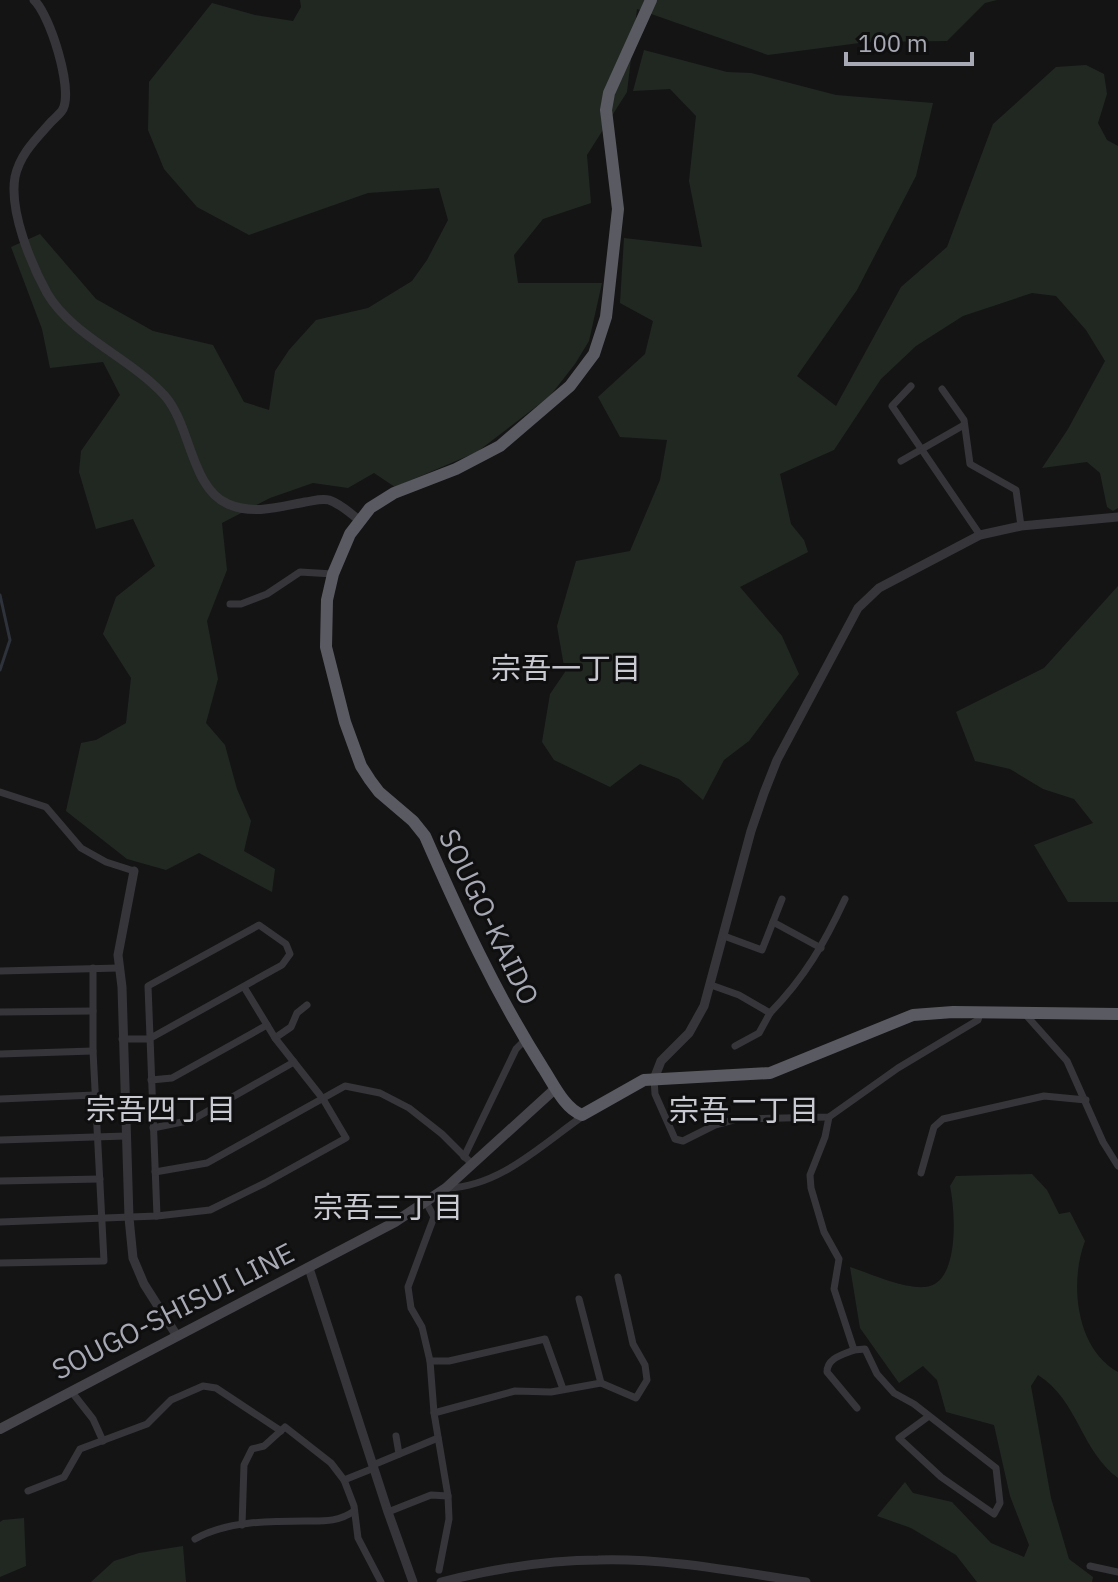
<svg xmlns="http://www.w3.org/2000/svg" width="1118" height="1582" font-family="'IBM Plex Sans','Noto Sans JP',sans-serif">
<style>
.green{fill:#212822}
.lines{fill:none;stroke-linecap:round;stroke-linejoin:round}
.stream{stroke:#2e323a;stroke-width:3}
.minor{stroke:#36363a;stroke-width:7}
.tertiary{stroke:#36363a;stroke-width:9}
.secondary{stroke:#44444a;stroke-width:10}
.trunk{stroke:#5a5a62;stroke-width:12}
.labels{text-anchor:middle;stroke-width:6;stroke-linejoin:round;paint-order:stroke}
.street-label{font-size:28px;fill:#a7a9b4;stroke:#0f0f10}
.neighbourhood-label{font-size:30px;fill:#c8c9d1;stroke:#0f0f10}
</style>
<rect width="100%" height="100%" fill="#141415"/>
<g class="green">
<path d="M300 0H997L985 3 947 41 867 42 768 55 637 9 627 92 587 155 591 203 543 219 514 255 518 283H602L589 341 575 364 550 396 477 452 395 487 374 473 348 488 313 483 270 498 222 523 227 570 207 621 218 679 206 723 225 745 237 789 251 821 244 851 275 869 272 892 199 853 166 870 127 859 66 811 81 743 96 740 126 723 131 678 103 634 116 597 155 566 133 519 96 529 79 472 81 451 120 395 103 362 50 368 42 329 11 247 40 234 96 299 153 331 213 345 244 402 269 410 275 371 289 350 316 320 368 308 412 281 427 260 448 220 439 188 368 193 249 235 197 207 164 169 148 130 149 82 212 3 255 15 293 21 301 7Z"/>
<path d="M644 50 727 72 751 73 836 95 933 103 916 176 857 290 797 376 836 406 901 287 947 247 993 124 1056 67 1086 65 1104 74 1107 94 1098 123 1107 140 1118 146V508L1113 511 1107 507 1100 473 1087 462 1042 468 1068 429 1105 361 1086 330 1056 296 1032 293 963 316 916 346 881 379 834 450 780 474 791 524 804 540 808 552 740 587 782 636 799 674 749 741 724 760 703 800 679 779 640 764 610 787 554 760 542 742 550 694 565 672 557 626 576 561 630 551 660 480 667 440 620 437 598 397 645 354 653 321 620 303 624 238 702 247 689 181 696 116 670 89 633 91Z"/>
<path d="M1118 586V902H1068L1034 845 1093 823 1074 799 1043 789 1010 769 975 761 956 712 1044 668Z"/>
<path d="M1032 1174 1047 1190 1059 1214 1070 1212 1085 1241C1069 1283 1076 1349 1118 1372V1478C1081 1451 1078 1400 1038 1375L1031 1386 1051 1498 1069 1559 1093 1577 1092 1582H977L956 1555 911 1528 877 1516 905 1482 913 1493 952 1502 991 1543 1024 1557 1029 1545 1010 1496 994 1425 946 1412 937 1380 923 1366 899 1383 860 1328 850 1267C869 1273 910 1292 930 1286 960 1277 955 1209 950 1186L956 1176Z"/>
<path d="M24 1518 26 1566 0 1577V1522L3 1520Z"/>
<path d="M183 1546 186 1582H91L114 1561 139 1553Z"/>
</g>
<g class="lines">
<path class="stream" d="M0 595 10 640 0 670"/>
<g class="minor">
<path d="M911 386 892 406 980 535"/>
<path d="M942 389 964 420 970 464 1016 490 1021 526"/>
<path d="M901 461 964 425"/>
<path d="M230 604H241L267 594 300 572 333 574"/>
<path d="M0 792 46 807 81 848 106 862 134 871"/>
<path d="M773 922 821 948"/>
<path d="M724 936 762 950 782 899"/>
<path d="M0 971 119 968"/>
<path d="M711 985 739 995 770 1013C805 977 824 944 845 899"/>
<path d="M0 1012 93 1011"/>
<path d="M1025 1014 1067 1061 1103 1142 1118 1166"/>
<path d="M275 1038 291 1027 297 1013 307 1005"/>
<path d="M122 1039H149L282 965 290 954 286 944 259 925 148 986 157 1216"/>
<path d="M735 1046 759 1033 770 1013"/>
<path d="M0 1054 93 1051"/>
<path d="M654 1079 655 1094 675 1139 683 1141 715 1125 737 1119 829 1117 898 1068 978 1020 980 1013"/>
<path d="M151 1080 172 1078 267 1025"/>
<path d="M0 1099 95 1095"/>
<path d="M829 1117 825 1137 810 1175 811 1188 824 1232 839 1259 834 1289 854 1350 865 1349 877 1374 894 1393 914 1404 996 1468 1000 1503 994 1514 941 1477 899 1438 929 1416"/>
<path d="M153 1128 192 1120 294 1062"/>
<path d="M0 1140 126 1136"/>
<path d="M464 1157 516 1049 525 1040"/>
<path d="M155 1172 207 1163 345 1086 380 1093 409 1108 442 1134 471 1163"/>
<path d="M921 1173 934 1127 943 1119 1044 1096 1086 1100"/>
<path d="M0 1181 100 1179"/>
<path d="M448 1188C502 1186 543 1143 586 1114"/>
<path d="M426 1202 434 1217 408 1287 411 1308 422 1327 430 1361 434 1413 448 1496 449 1519 439 1570"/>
<path d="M0 1222 157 1216 210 1210 265 1183 346 1138 323 1099 275 1038 244 987"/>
<path d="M0 1263 104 1261 93 1051V968"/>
<path d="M579 1299 601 1383"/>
<path d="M854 1350C842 1355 827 1358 827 1372L857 1408"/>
<path d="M430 1361H449L545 1339 563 1389"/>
<path d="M71 1391 93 1419 103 1441"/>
<path d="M434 1413 515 1391 551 1392 601 1383 636 1398 647 1380 645 1365 633 1344 618 1277"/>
<path d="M396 1436 399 1454"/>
<path d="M373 1465 438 1438"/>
<path d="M374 1468 344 1480 354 1506 358 1538 381 1582"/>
<path d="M28 1491 64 1477 80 1449 147 1424 171 1400 203 1386 216 1388 281 1431"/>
<path d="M388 1512 431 1495 448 1496"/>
<path d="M242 1525 244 1465 252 1449 264 1446 285 1427 331 1463 344 1480"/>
<path d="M195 1539C226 1521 270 1521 306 1521 323 1521 339 1522 354 1511"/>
<path d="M1090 1566 1118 1572"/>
</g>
<g class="tertiary">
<path d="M34 0C50 15 73 88 63 109 61 113 55 118 51 122 36 139 20 154 15 177 9 211 31 264 47 293 72 336 131 358 165 396 191 426 191 488 228 504 253 515 279 507 305 502 313 501 321 498 329 500 341 504 350 513 359 520"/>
<path d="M134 871 118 955 122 987 129 1218 133 1258 144 1284 177 1336"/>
<path d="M654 1079 661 1061 689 1033 704 1006 751 831 764 793 777 760 858 608 879 588 980 535 1021 526 1118 517"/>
<path d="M309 1268 388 1512 413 1582"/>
<path d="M441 1582C493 1569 545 1560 598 1560 668 1558 737 1572 806 1582"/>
</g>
<path class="secondary" d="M0 1429 395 1222 446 1188 556 1088"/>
<path class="trunk" d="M651 0 609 93 606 110 618 209 606 317 594 354 570 386 500 446 456 469 394 493 370 508 350 534 333 574 327 600 326 647 345 722 361 766 370 780 379 792 413 821 425 836C460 916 496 994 543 1068 553 1083 564 1108 582 1115L644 1080 770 1073 913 1015 953 1012 1118 1014"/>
</g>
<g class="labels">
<g class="street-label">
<text transform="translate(489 917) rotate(64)" y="10">SOUGO-KAIDO</text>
<text transform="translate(173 1311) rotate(-27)" y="10">SOUGO-SHISUI LINE</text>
</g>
<g class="neighbourhood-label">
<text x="566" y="679">宗吾一丁目</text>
<text x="161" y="1120">宗吾四丁目</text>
<text x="744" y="1121">宗吾二丁目</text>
<text x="388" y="1218">宗吾三丁目</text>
</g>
</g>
<path d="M846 52v12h126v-12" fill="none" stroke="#a7a9b4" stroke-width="4"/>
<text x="858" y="52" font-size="24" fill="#a7a9b4" stroke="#0f0f10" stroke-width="6" paint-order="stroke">100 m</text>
</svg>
